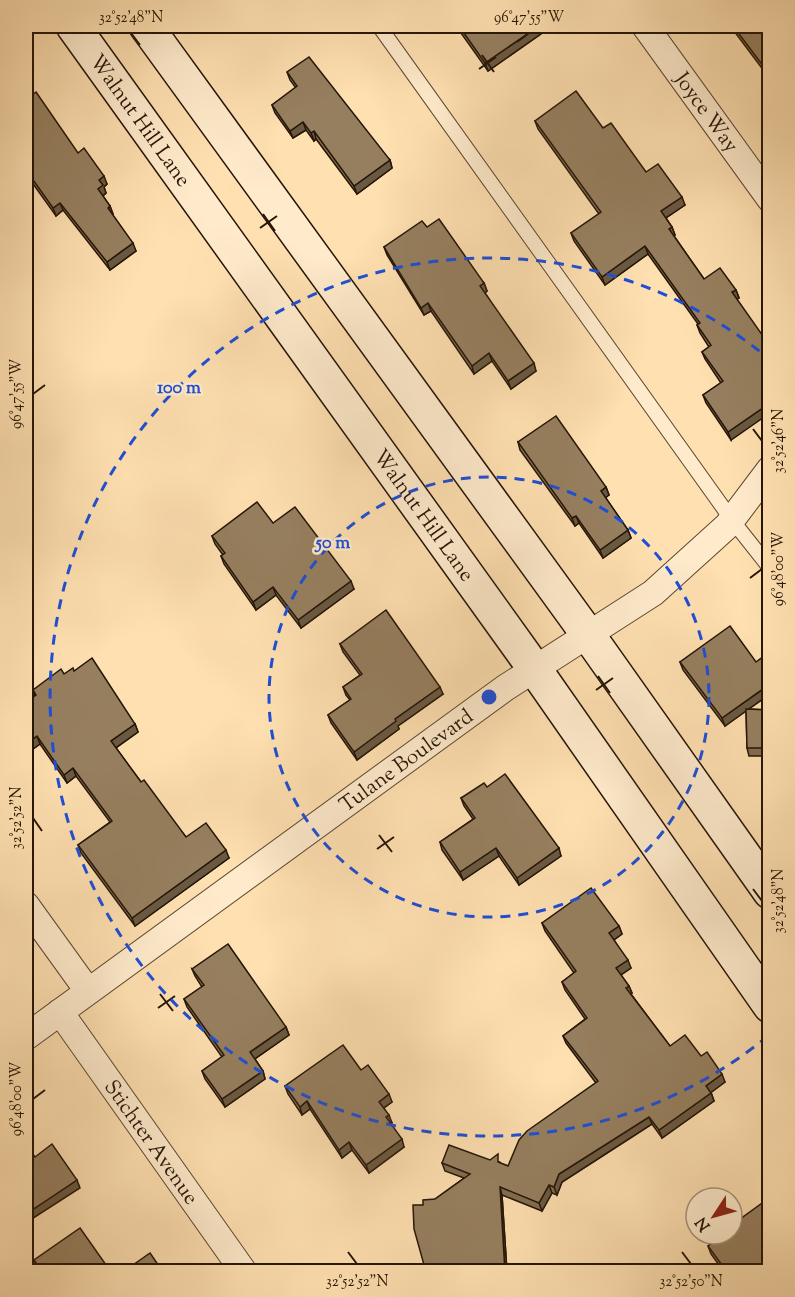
<svg xmlns="http://www.w3.org/2000/svg" width="795" height="1297" font-family="'Sorts Mill Goudy',serif">
<style>
.lines{fill:none;stroke-linecap:round;stroke-linejoin:round}
.lane-casing{stroke:#5c4832;stroke-width:16}
.street-casing{stroke:#5c4832;stroke-width:28}
.secondary-casing{stroke:#251507;stroke-width:36}
.lane{stroke:#ffebcc;stroke-width:14}
.street{stroke:#ffebcc;stroke-width:26}
.secondary{stroke:#ffebcc;stroke-width:33}
.wall{fill:#816d52;stroke:#251507;stroke-width:1.5}
.shaded-wall{fill:#695942;stroke:#251507;stroke-width:1.5}
.building{fill:#967f5f;stroke:#251507;stroke-width:1.5}
.ticks{fill:none;stroke:#251507;stroke-width:2}
.ring{fill:none;stroke:#1d4ed8;stroke-width:3;stroke-dasharray:10 8}
.labels{text-anchor:middle;stroke-width:5;stroke-linejoin:round;paint-order:stroke}
.street-label{font-size:21px;fill:#251507;stroke:#ffebcc}
.centre{fill:#1d4ed8;stroke:#ffebcc;stroke-width:3}
.ring-label{font-size:18px;text-anchor:middle;font-weight:bold;fill:#1d4ed8;stroke:#ffebcc;stroke-width:5;stroke-linejoin:round;paint-order:stroke}
.neatline{fill:none;stroke:#251507;stroke-width:2}
.ticks-label{font-size:15px;text-anchor:middle;fill:#251507}
</style>
<rect width="100%" height="100%" fill="#ffe0b1"/>
<filter id="stains"><feTurbulence type="fractalNoise" baseFrequency=".00333" numOctaves="4"/><feColorMatrix values="0 0 0 0 .2 0 0 0 0 .09 0 0 0 0 .02 0 0 0 .5 -.17"/></filter>
<radialGradient id="worn" r=".72"><stop offset=".6" stop-color="#630" stop-opacity="0"/><stop offset="1" stop-color="#630" stop-opacity=".3"/></radialGradient>
<g class="lines">
<defs>
<path id="lane" d="M379 26 732 520 770 568"/>
<g id="street">
<path id="s1" d="M645 26 770 199"/>
<path d="M26 905 88 991"/>
<path id="s2" d="M60 1012 244 1272"/>
<path id="s3" d="M26 1037 505 688 653 593 727 526 770 469"/>
</g>
<g id="secondary">
<path id="s4" d="M73 26 534 668 770 1006"/>
<path d="M146 26 589 636 770 892"/>
</g>
</defs>
<use href="#lane" class="lane-casing"/>
<use href="#street" class="street-casing"/>
<use href="#secondary" class="secondary-casing"/>
<use href="#lane" class="lane"/>
<use href="#street" class="street"/>
<use href="#secondary" class="secondary"/>
</g>
<g class="wall">
<path d="M456 26H547L548 29 488 71Z"/>
<path d="M731 27V26H770V79Z"/>
<path d="M287 72 390 160 392 168 357 194 316 139 314 141 306 130 293 138 275 113 272 105 296 88 290 80Z"/>
<path d="M26 100 107 184 104 187 106 193 103 196 110 206 113 214 112 215 136 251 110 270 63 210 56 216 26 174Z"/>
<path d="M535 121 603 128 646 172 685 205 666 218 672 227 675 235 674 236 704 279 736 290 739 298 737 299 731 440 706 403 703 395 721 383 705 359 702 352 709 347 700 333 697 325 698 324 648 254 605 285 574 241 571 233 599 214 538 129Z"/>
<path d="M427 227 484 283 487 291 485 293 536 371 511 389 492 361 474 374 431 311 424 315 387 255 384 247Z"/>
<path d="M518 442 606 487 609 495 605 497 628 530 631 538 603 558 579 523 575 526 520 450Z"/>
<path d="M273 523 354 589 301 628 276 595 256 610 224 564 221 556 223 555 215 544 212 536Z"/>
<path d="M340 644 443 694 398 726 399 729 357 760 331 723 328 715 350 700 346 695 343 687 360 675 343 652Z"/>
<path d="M680 662H756L770 664V694L748 709 770 710V756H749L747 748 746 710 725 726 683 670Z"/>
<path d="M74 671 135 724 138 732 116 748 141 782 186 837 229 858 135 926 81 853 78 845 110 822 76 776 67 783 40 744 26 754V702L35 696 33 690 64 674Z"/>
<path d="M487 787 561 856 519 885 499 856 463 880 442 850 440 842 473 819 464 806 461 798Z"/>
<path d="M542 923 619 926 622 934 614 940 631 968 621 975 629 986 632 993 631 994 670 1046 701 1056 725 1082 711 1092 714 1101 662 1138 652 1124 562 1182 557 1195 552 1193 542 1211 502 1195 507 1272H426L423 1205 435 1199 464 1178 445 1171 442 1163 490 1160 500 1162V1163L508 1166 596 1083 566 1043 563 1036 585 1019 565 990 562 982 574 973 545 931Z"/>
<path d="M192 969 286 1027 289 1035 255 1059 263 1071 265 1079 225 1107 205 1079 202 1071 222 1057 187 1007 184 999 202 987 195 976Z"/>
<path d="M361 1070 392 1102 384 1108 392 1123 390 1124 404 1147 369 1173 352 1150 342 1158 310 1109 302 1115 288 1094 285 1086Z"/>
<path d="M724 1234H732L770 1272H724L711 1254 708 1246Z"/>
<path d="M34 1260 111 1272H38Z"/>
</g>
<g class="shaded-wall">
<path d="M539 26H547L548 29 488 71 485 63Z"/>
<path d="M303 122 306 130 293 138 290 131Z"/>
<path d="M314 131 316 139 314 141 311 133Z"/>
<path d="M390 160 392 168 357 194 354 186Z"/>
<path d="M104 176 107 184 104 187 106 193 101 197 98 189 99 180Z"/>
<path d="M682 197 685 205 664 219 661 211Z"/>
<path d="M60 203 63 210 56 216 53 208Z"/>
<path d="M110 206 113 214 111 216 108 208Z"/>
<path d="M672 227 675 235 672 237 669 229Z"/>
<path d="M133 243 136 251 110 270 107 262Z"/>
<path d="M645 246 648 254 605 285 602 277Z"/>
<path d="M484 283 487 291 483 294 480 286Z"/>
<path d="M736 290 739 298 735 300 732 292Z"/>
<path d="M428 303 431 311 424 315 421 308Z"/>
<path d="M489 353 492 361 474 374 472 366Z"/>
<path d="M534 363 536 371 511 389 508 381Z"/>
<path d="M770 389V398L765 391Z"/>
<path d="M770 403V413L731 440 728 432Z"/>
<path d="M606 487 609 495 604 499 601 491Z"/>
<path d="M576 516 579 523 575 526 572 518Z"/>
<path d="M628 530 631 538 603 558 600 550Z"/>
<path d="M351 581 354 589 301 628 298 620Z"/>
<path d="M273 587 276 595 256 610 253 602Z"/>
<path d="M770 684V694L725 726 722 718Z"/>
<path d="M440 687 443 694 398 726 399 729 357 760 354 752 395 719Z"/>
<path d="M135 724 138 732 114 749 111 741Z"/>
<path d="M37 736 40 744 26 754V744Z"/>
<path d="M73 768 76 776 67 783 64 775Z"/>
<path d="M496 848 499 856 463 880 460 872Z"/>
<path d="M559 848 561 856 519 885 517 878Z"/>
<path d="M226 850 229 858 135 926 132 918Z"/>
<path d="M619 926 622 934 612 941 609 933Z"/>
<path d="M628 960 631 968 619 976 616 968Z"/>
<path d="M629 986 632 993 629 995 626 988Z"/>
<path d="M286 1027 289 1035 253 1060 250 1052Z"/>
<path d="M263 1071 265 1079 225 1107 222 1099Z"/>
<path d="M722 1074 725 1082 709 1094 706 1086Z"/>
<path d="M711 1093 714 1101 662 1138 659 1130Z"/>
<path d="M389 1094 392 1102 382 1109 379 1102Z"/>
<path d="M307 1101 310 1109 302 1115 300 1107Z"/>
<path d="M389 1115 392 1123 388 1125 386 1117Z"/>
<path d="M649 1117 652 1124 562 1182 557 1195 554 1187 559 1174Z"/>
<path d="M402 1139 404 1147 369 1173 366 1165Z"/>
<path d="M349 1142 352 1150 342 1158 339 1150Z"/>
<path d="M77 1180 80 1188 27 1222 26 1219V1214Z"/>
<path d="M549 1185 552 1193 542 1211 539 1203Z"/>
<path d="M500 1187 502 1195 507 1272H505Z"/>
</g>
<g class="building">
<path d="M459 26H539L485 63Z"/>
<path d="M733 26H770V75Z"/>
<path d="M309 57 390 160 354 186 314 131 311 133 303 122 290 131 272 105 297 86 287 72Z"/>
<path d="M576 91 603 128 611 123 646 172 658 164 682 197 661 211 672 227 669 229 704 279 720 268 736 290 732 292 770 346V389L765 391 770 398V403L728 432 703 395 723 381 702 352 711 345 697 325 700 323 645 246 602 277 571 233 601 212 535 121Z"/>
<path d="M36 92 78 153 84 148 104 176 99 180 103 185 98 189 110 206 108 208 133 243 107 262 60 203 53 208 26 170V100Z"/>
<path d="M439 219 484 283 480 286 534 363 508 381 489 353 472 366 428 303 421 308 384 247 422 221 427 227Z"/>
<path d="M556 416 606 487 601 491 628 530 600 550 576 516 572 518 518 442Z"/>
<path d="M257 502 273 523 295 507 351 581 298 620 273 587 253 602 221 556 225 553 212 536Z"/>
<path d="M386 610 440 687 395 719 396 721 354 752 328 715 351 699 343 687 362 674 340 644Z"/>
<path d="M730 626 756 662 764 656 770 664V684L722 718 680 662Z"/>
<path d="M92 658 135 724 111 741 141 782 144 780 186 837 206 823 226 850 132 918 78 845 112 821 73 768 64 775 37 736 26 744V702L36 695 33 690 61 669 64 674 73 668 74 671Z"/>
<path d="M746 709 770 710V748H747Z"/>
<path d="M505 774 559 848 517 878 496 848 460 872 440 842 475 818 461 798 484 783 487 787Z"/>
<path d="M591 888 619 926 609 933 628 960 616 968 629 986 626 988 670 1046 685 1035 701 1056 707 1052 722 1074 706 1086 711 1093 659 1130 649 1117 559 1174 554 1187 549 1185 539 1203 500 1187 505 1272H426L414 1229 413 1205H423V1200L435 1199 470 1174 442 1163 449 1145 490 1160 498 1154V1162L508 1166 519 1140 527 1131 598 1081 563 1036 587 1018 562 982 576 971 542 923Z"/>
<path d="M228 944 286 1027 250 1052 263 1071 222 1099 202 1071 224 1055 184 999 204 985 192 969Z"/>
<path d="M343 1045 361 1070 368 1065 389 1094 379 1102 389 1115 386 1117 402 1139 366 1165 349 1142 339 1150 307 1101 300 1107 285 1086Z"/>
<path d="M26 1144 35 1157 52 1144 77 1180 26 1214Z"/>
<path d="M769 1198 770 1272H727L708 1246 725 1234H732V1225Z"/>
<path d="M80 1228 111 1272H42L34 1260Z"/>
<path d="M150 1253 163 1272H123Z"/>
</g>
<path class="ticks" d="M131 33 140 45M517 42 529 33M482 55 494 72M479 69 496 57M263 214 275 231M260 228 277 216M33 394 45 385M753 429 762 441M750 578 762 569M598 676 610 693M596 690 613 678M33 818 42 831M379 835 392 852M377 849 394 837M753 889 762 901M160 994 173 1011M158 1008 175 996M33 1099 45 1090M348 1252 357 1264M682 1252 691 1264"/>
<g class="ring">
<circle cx="489" cy="697" r="220"/>
<path d="M768 1036A439 439 0 1 1 768 358"/>
</g>
<g class="labels">
<g class="street-label">
<text dy="7" stroke="none"><textPath href="#s1" startOffset="106">Joyce Way</textPath></text>
<text dy="7" stroke="none"><textPath href="#s4" startOffset="116">Walnut Hill Lane</textPath></text>
<text dy="7" stroke="none"><textPath href="#s4" startOffset="602">Walnut Hill Lane</textPath></text>
<text dy="7" stroke="none"><textPath href="#s3" startOffset="470">Tulane Boulevard</textPath></text>
<text dy="7" stroke="none"><textPath href="#s2" startOffset="159">Stichter Avenue</textPath></text>
</g>
</g>
<circle cx="489" cy="697" r="9" class="centre"/>
<g class="ring-label">
<text x="179" y="393">100 m</text>
<text x="333" y="548">50 m</text>
</g>
<rect width="795" height="1297" fill="none" stroke="#ffe0b1" stroke-width="66"/>
<g transform="translate(714 1216) rotate(234)"><circle r="28" fill="#ffebcc" stroke="#a8957d" stroke-width="1.5"/>
<path d="M0-4.5L10 22L0 15L-10 22Z" fill="#8f2418"/>
<text y="-9" font-size="16" font-weight="bold" text-anchor="middle" fill="#251507">N</text>
</g>
<rect x="33" y="33" width="729" height="1231" class="neatline"/>
<g class="ticks-label">
<text x="131" y="22">32°52'48"N</text>
<text x="529" y="22">96°47'55"W</text>
<text transform="translate(16 394) rotate(-90)" y="5">96°47'55"W</text>
<text transform="translate(778 441) rotate(-90)" y="5">32°52'46"N</text>
<text transform="translate(778 569) rotate(-90)" y="5">96°48'00"W</text>
<text transform="translate(16 818) rotate(-90)" y="5">32°52'52"N</text>
<text transform="translate(778 901) rotate(-90)" y="5">32°52'48"N</text>
<text transform="translate(16 1099) rotate(-90)" y="5">96°48'00"W</text>
<text x="357" y="1286">32°52'52"N</text>
<text x="691" y="1286">32°52'50"N</text>
</g>
<rect width="100%" height="100%" filter="url(#stains)"/>
<rect width="100%" height="100%" fill="url(#worn)"/>
</svg>
